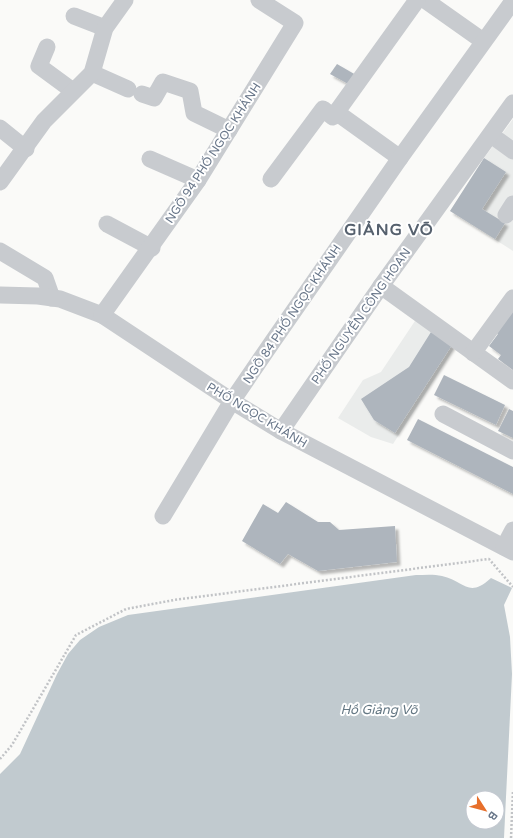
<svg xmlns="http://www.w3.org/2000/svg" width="513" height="838" font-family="'Varela Round',sans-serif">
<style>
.built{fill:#eaeceb}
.water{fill:#c1cacf;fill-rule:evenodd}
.building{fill:#aeb5bd;filter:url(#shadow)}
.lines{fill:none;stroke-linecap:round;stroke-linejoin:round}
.path{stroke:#c1c3c6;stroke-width:2.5;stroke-dasharray:2 2;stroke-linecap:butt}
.minor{stroke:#c8cbcf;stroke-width:17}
.labels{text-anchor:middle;stroke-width:4;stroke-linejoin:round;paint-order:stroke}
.street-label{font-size:12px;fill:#687689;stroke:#fff}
.water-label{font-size:13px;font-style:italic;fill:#647783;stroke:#fff}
.district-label{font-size:16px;font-weight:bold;letter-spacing:1px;fill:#56616e;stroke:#fff}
</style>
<defs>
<filter id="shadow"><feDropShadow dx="3.5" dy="3.5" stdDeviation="1" flood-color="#0004"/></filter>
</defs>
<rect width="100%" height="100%" fill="#fafaf8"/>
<g class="built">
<path d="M513 119V251L450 211 484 158Z"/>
<path d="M417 318 456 345 393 444 371 437 338 418 363 380 381 372Z"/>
</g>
<path class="water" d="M416 575C424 575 434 574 442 576 465 581 468 599 491 578L512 588 504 605 510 637 512 674 504 838H0V774L20 754 57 674 68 654 80 640 99 627 128 615ZM473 798H497V822H473Z"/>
<g class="building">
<path d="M337 64 356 75 350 85 330 74Z"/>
<path d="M484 158 506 172 482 209 505 223 495 239 450 211Z"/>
<path d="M513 305V370L498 359 501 355 489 346 498 334 494 331Z"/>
<path d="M431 332 452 345 395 433 374 420 361 399 409 367Z"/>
<path d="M444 375 505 405 496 425 434 395Z"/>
<path d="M509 409 513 411V438L498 431Z"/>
<path d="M418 419 513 467V494L407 440Z"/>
<path d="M286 502 318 522H330L339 530 395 526 397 562 318 571 288 554 280 564 242 541 263 504 278 513Z"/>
</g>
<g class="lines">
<g class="path">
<path d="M0 759 12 745 76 635 126 609 174 600 489 559 513 587"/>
<path d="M511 838 513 790"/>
</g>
<g class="minor">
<path d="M425 0 483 41"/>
<path d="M74 16 105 28"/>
<path d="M47 47 39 66 73 91"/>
<path d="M92 73 128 89"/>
<path d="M142 94 154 98 163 82 190 91 194 113 229 130"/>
<path d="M336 112 400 158"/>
<path d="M0 128 26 149"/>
<path d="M491 135 513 151"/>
<path d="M150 159 198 180"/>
<path d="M271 179 323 109 333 117 417 0"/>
<path d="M0 182 44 121 92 73 105 28 125 0"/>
<path d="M506 215 513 204"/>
<path d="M107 224 152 248"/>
<path d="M0 251 45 278 52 298"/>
<path d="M381 286 513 381"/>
<path d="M0 295 38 296 60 299 102 315 232 401 281 431 513 552"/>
<path d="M102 315 198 180 295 23 259 0"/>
<path d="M473 353 513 298"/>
<path d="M443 414 513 451"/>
<path d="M281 431 381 286 513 103"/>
<path d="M163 516 232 401 273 341 400 158 513 1"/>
<path d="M504 547 513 530"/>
</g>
</g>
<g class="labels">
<g class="street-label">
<text transform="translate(213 153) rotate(-57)" y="4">NGÕ 94 PHỐ NGỌC KHÁNH</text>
<text transform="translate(292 314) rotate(-56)" y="4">NGÕ 84 PHỐ NGỌC KHÁNH</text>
<text transform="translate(361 316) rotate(-55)" y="4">PHỐ NGUYỄN CÔNG HOAN</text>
<text transform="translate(257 415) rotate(31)" y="4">PHỐ NGỌC KHÁNH</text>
</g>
<g class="water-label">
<text x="379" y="714">Hồ Giảng Võ</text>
</g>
<g class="district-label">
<text x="389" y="235">GIẢNG VÕ</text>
</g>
</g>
<g transform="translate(485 810) rotate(126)"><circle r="19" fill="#ffffff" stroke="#c3c8d0"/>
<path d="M0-3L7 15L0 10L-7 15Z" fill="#e76f2b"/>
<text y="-6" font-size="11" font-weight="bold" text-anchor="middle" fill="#687689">B</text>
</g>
</svg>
